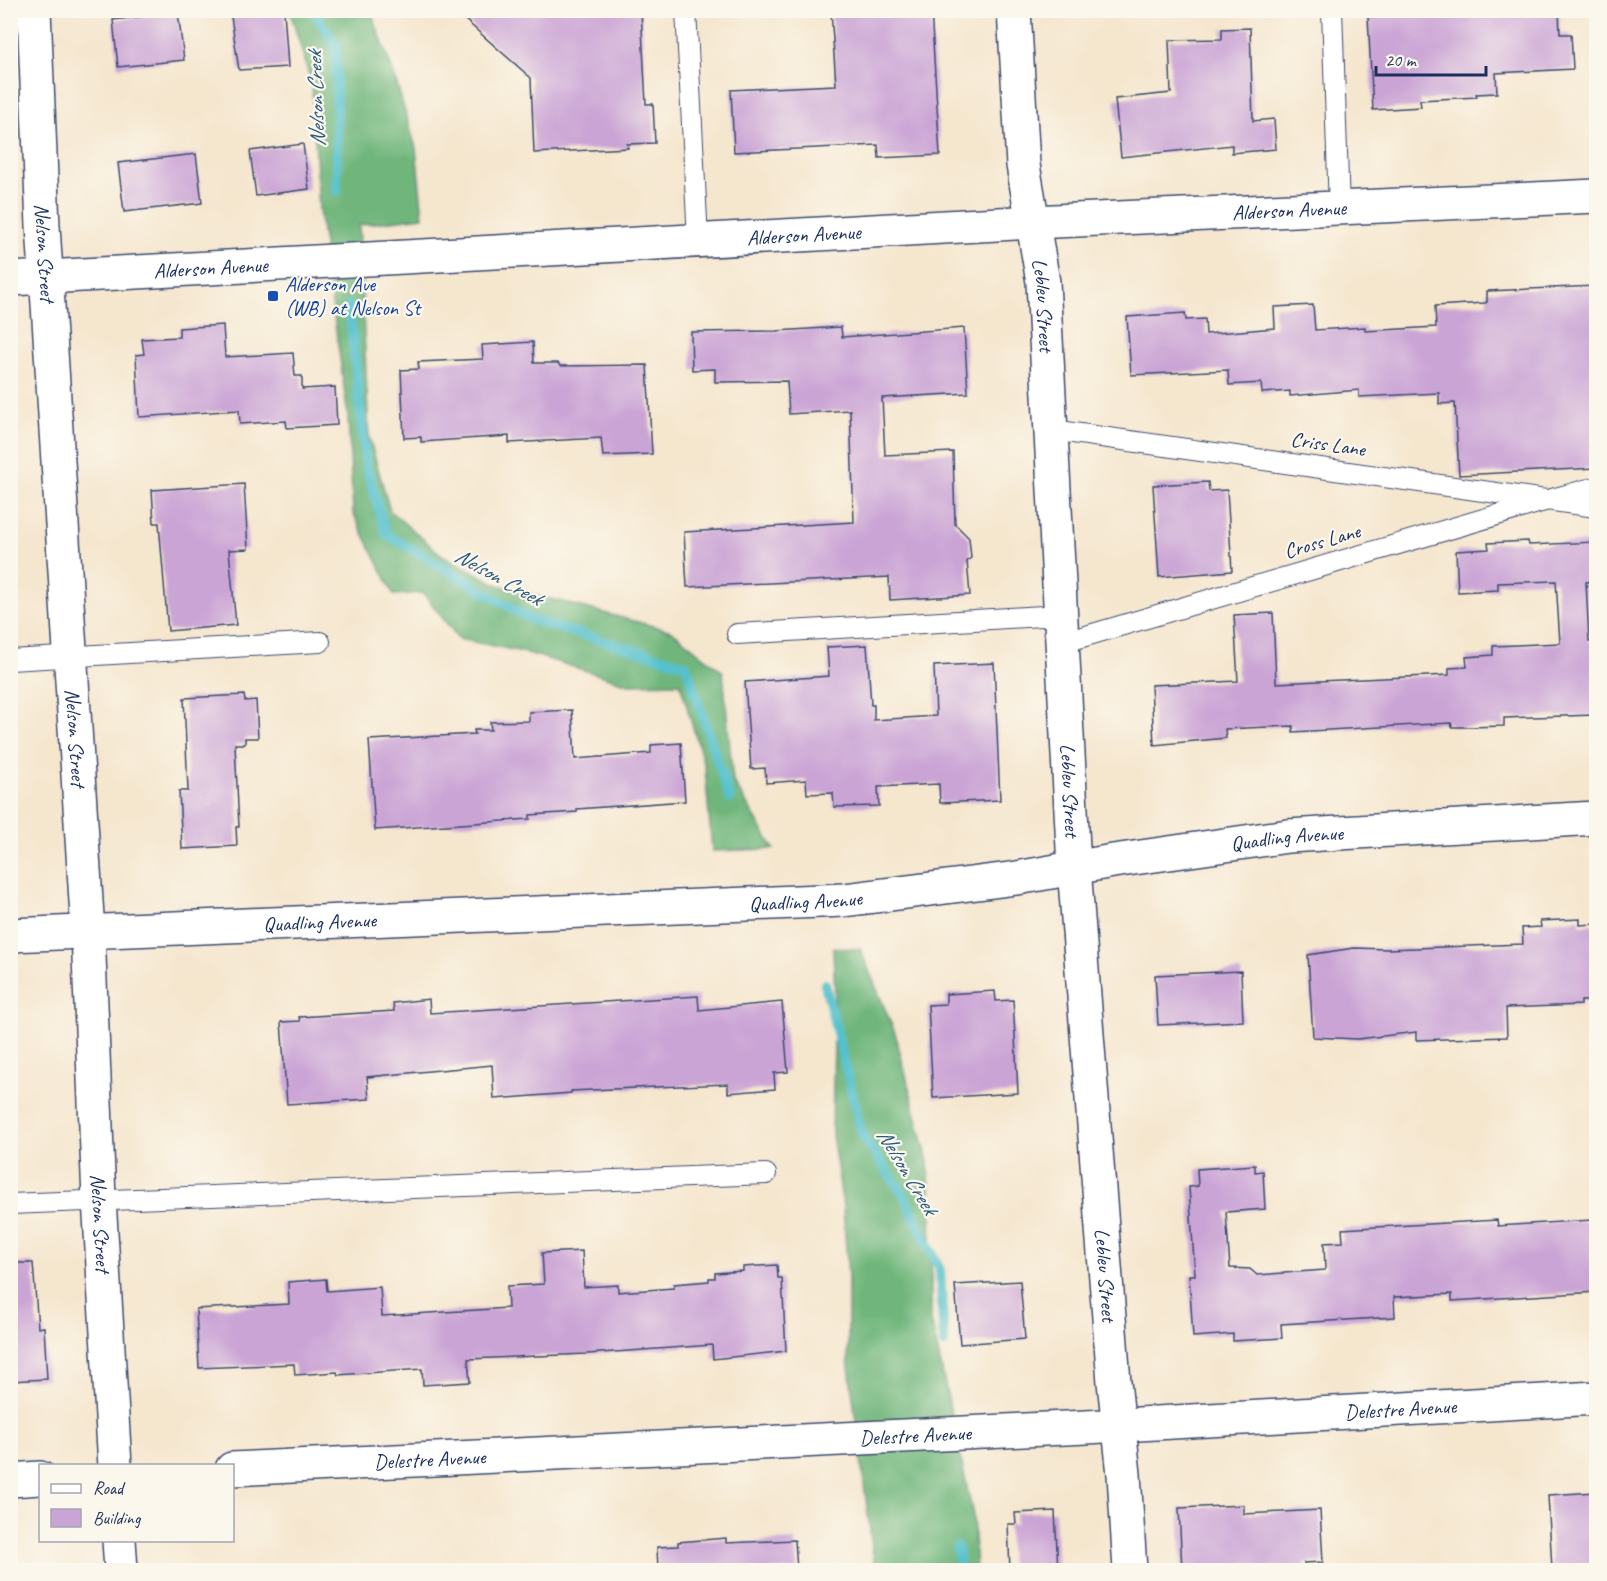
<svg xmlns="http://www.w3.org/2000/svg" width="1607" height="1581" font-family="Caveat,sans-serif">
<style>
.forest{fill:#6fb67b;stroke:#45726c;stroke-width:1.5}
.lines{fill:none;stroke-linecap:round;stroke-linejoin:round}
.stream{stroke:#54c1cc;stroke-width:10}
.building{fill:#caa4d5}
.service-casing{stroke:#3c4a6f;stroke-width:22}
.minor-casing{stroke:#3c4a6f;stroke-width:36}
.tertiary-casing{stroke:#3c4a6f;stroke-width:36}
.service{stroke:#fff;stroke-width:20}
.minor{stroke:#fff;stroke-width:33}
.tertiary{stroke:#fff;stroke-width:33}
.transit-dot{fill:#1a4fb4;stroke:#fbf7ec;stroke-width:2}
.labels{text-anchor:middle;stroke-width:4.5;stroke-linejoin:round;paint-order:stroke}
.street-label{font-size:21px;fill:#1b2f5e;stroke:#fbf7ec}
.transit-label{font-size:21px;fill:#164399;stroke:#fbf7ec;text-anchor:start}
.water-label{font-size:22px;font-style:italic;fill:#2c5b7f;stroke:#fbf7ec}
</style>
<rect width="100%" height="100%" fill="#fbf7ec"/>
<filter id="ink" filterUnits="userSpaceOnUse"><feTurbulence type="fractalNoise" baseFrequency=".0167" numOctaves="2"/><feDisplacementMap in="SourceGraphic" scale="12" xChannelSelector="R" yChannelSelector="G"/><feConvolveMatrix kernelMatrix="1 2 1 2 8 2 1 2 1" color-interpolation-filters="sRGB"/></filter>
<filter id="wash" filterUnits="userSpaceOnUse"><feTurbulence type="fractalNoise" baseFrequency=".008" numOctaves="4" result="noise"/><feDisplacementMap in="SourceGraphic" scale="24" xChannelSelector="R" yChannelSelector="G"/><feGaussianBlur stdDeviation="1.35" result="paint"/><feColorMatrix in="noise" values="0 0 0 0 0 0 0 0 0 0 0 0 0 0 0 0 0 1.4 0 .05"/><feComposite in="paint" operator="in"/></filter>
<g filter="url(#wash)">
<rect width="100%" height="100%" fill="#f5e6ce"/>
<g class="forest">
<path d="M290 11H371L394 75 416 148 423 217 359 225 369 437 390 511 442 555 498 585 672 631 723 672 733 781 774 849 712 851 705 768 680 683 629 684 528 653 459 639 423 593 394 595 353 513 348 416 319 210 312 85Z"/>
<path d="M833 948 860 949 895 1033 928 1161 931 1204V1320L973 1515 976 1570H875L848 1359V1276L843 1206 832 1135 835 995Z"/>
</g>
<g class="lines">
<g class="stream">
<path d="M313 10 336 46 337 191"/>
<path d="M349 305 366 465 386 534 532 620 686 665 730 799"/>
<path d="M825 984 863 1137 904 1195 940 1270 944 1343"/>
<path d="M957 1547 960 1570"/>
</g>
</g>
<g id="blocks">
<g class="building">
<path d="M230 10H284L288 67 239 70Z"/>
<path d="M454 10H641L646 104H653L655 143 627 144 628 148 534 153 531 78Z"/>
<path d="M831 10H931L940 155 879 158 878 145 734 152 731 90 836 85Z"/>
<path d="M1456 10H1559L1560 34H1571L1573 69 1496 73 1497 93 1476 94 1477 97 1420 100 1421 107 1373 110 1368 17Z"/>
<path d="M178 12 184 60 118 67 113 20Z"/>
<path d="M1250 28 1253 121 1274 119 1276 149 1232 153V145L1121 157 1115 99 1171 93 1169 40 1222 39V29Z"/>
<path d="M303 144 309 189 256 196 250 151Z"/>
<path d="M196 154 202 203 124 212 118 163Z"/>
<path d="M1596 286V468L1459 475 1455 403 1439 404V393L1359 397V390L1290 396V391L1262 393 1261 383 1229 385 1228 370 1131 375 1127 317 1185 313 1186 320 1205 319 1206 334 1275 328 1274 307 1313 305 1315 330 1365 327V331L1436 327 1435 306 1485 303 1487 302V291Z"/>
<path d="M223 325 225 357 293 353 295 376H302V389L335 387 337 425 287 428 286 421 240 424 239 410 139 417 136 355 144 354 142 339 179 337V328Z"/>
<path d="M841 327 842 337 964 328 968 393 882 398 885 455 953 452 955 524 969 538 971 558 967 561 970 595 890 600 889 577 687 587 684 532 854 522 850 410 789 414 787 381 715 382V369L692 370 691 332 776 331Z"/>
<path d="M533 342 534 363H558L560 366 647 365 652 454 603 456 601 438 509 443V436L421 442V437L404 438 401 370 419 369 418 362 483 359 482 345Z"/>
<path d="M1208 482 1209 491 1227 490 1232 571 1159 577 1153 485Z"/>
<path d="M244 484 248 549 229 550 236 625 168 631 159 523H154L152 490Z"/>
<path d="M1528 541 1529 545 1596 542V581L1586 582 1589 642H1596V715L1504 718V726L1469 727H1452L1451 723 1293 732V726L1225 729 1226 738 1154 745 1151 685 1238 681 1234 615 1273 613 1276 683 1449 675V668L1467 667 1466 657 1493 655V646L1560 643 1556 581 1498 583V590L1458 592 1456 551 1489 549 1488 543Z"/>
<path d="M867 645 871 705H874V720L936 716 934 666 994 663 1000 800 940 803 939 784 878 787 879 806 834 807 833 793 807 794 806 780 766 783 765 768 751 769 745 682 829 676 827 647Z"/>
<path d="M244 695 245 701 256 700 258 738H245V744H235L239 827H236L237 846 182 849 179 791H188L184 698Z"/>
<path d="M572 710 575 759 651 753V745L681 743 685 801 577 809V812L530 815V819L375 830 369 740 475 734 474 730H491L490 722 529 721V712Z"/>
<path d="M1580 919V925L1596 924V1001H1581V1005L1506 1008 1507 1037 1416 1040V1032L1358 1039 1313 1037 1308 955 1354 948 1388 949 1523 944 1522 928 1541 927 1540 921Z"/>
<path d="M1241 971 1243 1021 1158 1025 1155 975Z"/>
<path d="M995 991 996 1001 1013 1000 1018 1093 933 1098 928 1005 946 1004V994Z"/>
<path d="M698 996 699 1010 782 1002 788 1072 774 1073 775 1089 728 1093V1084L656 1087 571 1091V1093L494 1099 492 1065 367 1077 369 1099 287 1104 281 1022 300 1021 299 1017 394 1011 393 1003 429 999 430 1013Z"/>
<path d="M1255 1165V1172L1263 1171 1265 1209 1226 1212 1230 1268 1250 1269 1257 1275 1325 1270 1324 1243 1343 1242 1342 1229 1497 1220 1498 1226 1592 1220 1596 1292 1452 1301V1294L1394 1297 1395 1317 1281 1324 1282 1338 1233 1341V1334L1193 1337 1189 1275H1195L1189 1187 1198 1186 1197 1169Z"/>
<path d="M582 1251 584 1287 618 1285V1292L674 1288V1284L709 1281V1278H715V1273L743 1271V1267L777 1265 778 1278H782L786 1351 713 1359 712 1345 587 1354 468 1359 470 1382 423 1385 422 1369 338 1375 337 1372 295 1375 294 1364 199 1368 196 1309 289 1304 288 1282 326 1279 327 1291 380 1287 382 1316 508 1308 507 1286 544 1284 542 1253Z"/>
<path d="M10 1263H33L38 1328 44 1327 47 1379 10 1381Z"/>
<path d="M1020 1281 1025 1339 960 1344 955 1285Z"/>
<path d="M1596 1492V1570H1552L1548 1495Z"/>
<path d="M1244 1505V1514L1320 1510 1323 1562 1304 1563 1305 1570H1182L1179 1508Z"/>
<path d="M1055 1511 1058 1570H1010L1008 1524H1016L1015 1513Z"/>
<path d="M726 1538V1543L795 1540 797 1570H658L657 1547 678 1546V1542Z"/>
</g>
</g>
</g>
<g filter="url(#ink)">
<use href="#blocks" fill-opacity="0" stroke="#3c4a6f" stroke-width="1.5"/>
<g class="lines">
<defs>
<g id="service">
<path d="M686 10 698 240"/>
<path d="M1332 10 1339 208"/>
<path d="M1052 430 1596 507"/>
<path d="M737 634 1060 615"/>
<path d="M1062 643 1548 500 1596 487"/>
<path d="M10 660 320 642"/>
<path d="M10 1204 766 1174"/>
</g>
<g id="minor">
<path id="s1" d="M1014 10 1023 165 1043 282 1074 867 1114 1382 1124 1474 1130 1570"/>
<path id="s2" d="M10 935 844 900 1017 878 1113 861 1288 836 1596 818"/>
<path id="s3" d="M232 1469 1086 1427 1596 1398"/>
<path d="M10 1480 40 1478"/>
</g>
<g id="tertiary">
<path id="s4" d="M34 10 43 226 88 932 99 1199 115 1466"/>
<path id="s5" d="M10 279 1033 222 1596 196"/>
<path d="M119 1540 121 1570"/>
</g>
</defs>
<use href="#service" class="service-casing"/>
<use href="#minor" class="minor-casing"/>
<use href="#tertiary" class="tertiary-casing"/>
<use href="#service" class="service"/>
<use href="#minor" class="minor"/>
<use href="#tertiary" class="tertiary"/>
</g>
</g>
<rect class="transit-dot" x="267" y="290" width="12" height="12" rx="3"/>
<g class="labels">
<g class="street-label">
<text dy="7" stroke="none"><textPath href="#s5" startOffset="1281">Alderson Avenue</textPath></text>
<text dy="7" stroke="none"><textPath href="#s5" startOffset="795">Alderson Avenue</textPath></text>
<text dy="7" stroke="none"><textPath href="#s4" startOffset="243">Nelson Street</textPath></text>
<text dy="7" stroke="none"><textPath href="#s5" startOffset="201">Alderson Avenue</textPath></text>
<text dy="7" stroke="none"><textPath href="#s1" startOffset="297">Lebleu Street</textPath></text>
<text transform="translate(1328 444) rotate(8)" y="7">Criss Lane</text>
<text transform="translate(1322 541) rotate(-16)" y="7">Cross Lane</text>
<text dy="7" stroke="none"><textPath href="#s4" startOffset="729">Nelson Street</textPath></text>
<text dy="7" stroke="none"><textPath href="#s1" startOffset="783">Lebleu Street</textPath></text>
<text dy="7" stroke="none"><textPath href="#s2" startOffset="1282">Quadling Avenue</textPath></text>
<text dy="7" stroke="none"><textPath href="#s2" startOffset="796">Quadling Avenue</textPath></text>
<text dy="7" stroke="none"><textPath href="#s2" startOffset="310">Quadling Avenue</textPath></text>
<text dy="7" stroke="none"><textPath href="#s4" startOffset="1215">Nelson Street</textPath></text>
<text dy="7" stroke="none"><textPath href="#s1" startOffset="1269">Lebleu Street</textPath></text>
<text dy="7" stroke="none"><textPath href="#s3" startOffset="1170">Delestre Avenue</textPath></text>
<text dy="7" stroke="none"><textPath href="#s3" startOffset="684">Delestre Avenue</textPath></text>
<text dy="7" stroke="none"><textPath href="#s3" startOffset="198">Delestre Avenue</textPath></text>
</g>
<g class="transit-label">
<text x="285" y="291">Alderson Ave<tspan x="285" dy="24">(WB) at Nelson St</tspan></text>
</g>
<g class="water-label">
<text transform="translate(315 99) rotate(-92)" y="8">Nelson Creek</text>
<text transform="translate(499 576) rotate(29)" y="8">Nelson Creek</text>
<text transform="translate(908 1171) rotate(59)" y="8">Nelson Creek</text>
</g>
</g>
<rect width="1607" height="1581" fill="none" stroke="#fbf7ec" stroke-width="36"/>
<rect x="39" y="1464" width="195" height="78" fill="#fbf7ec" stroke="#a1a7b3" stroke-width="1.5"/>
<rect x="51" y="1484" width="30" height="9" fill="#ffffff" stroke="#a1a7b3" stroke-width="1.5"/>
<text x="93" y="1494" font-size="18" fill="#1b2f5e">Road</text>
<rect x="51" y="1509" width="30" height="18" fill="#caa4d5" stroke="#a1a7b3" stroke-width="1.5"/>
<text x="93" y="1524" font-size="18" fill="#1b2f5e">Building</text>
<path d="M1376 66v9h110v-9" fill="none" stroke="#1b2f5e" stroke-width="3"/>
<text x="1385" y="66" font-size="18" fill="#1b2f5e" stroke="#fbf7ec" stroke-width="4.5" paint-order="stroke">20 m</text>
</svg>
